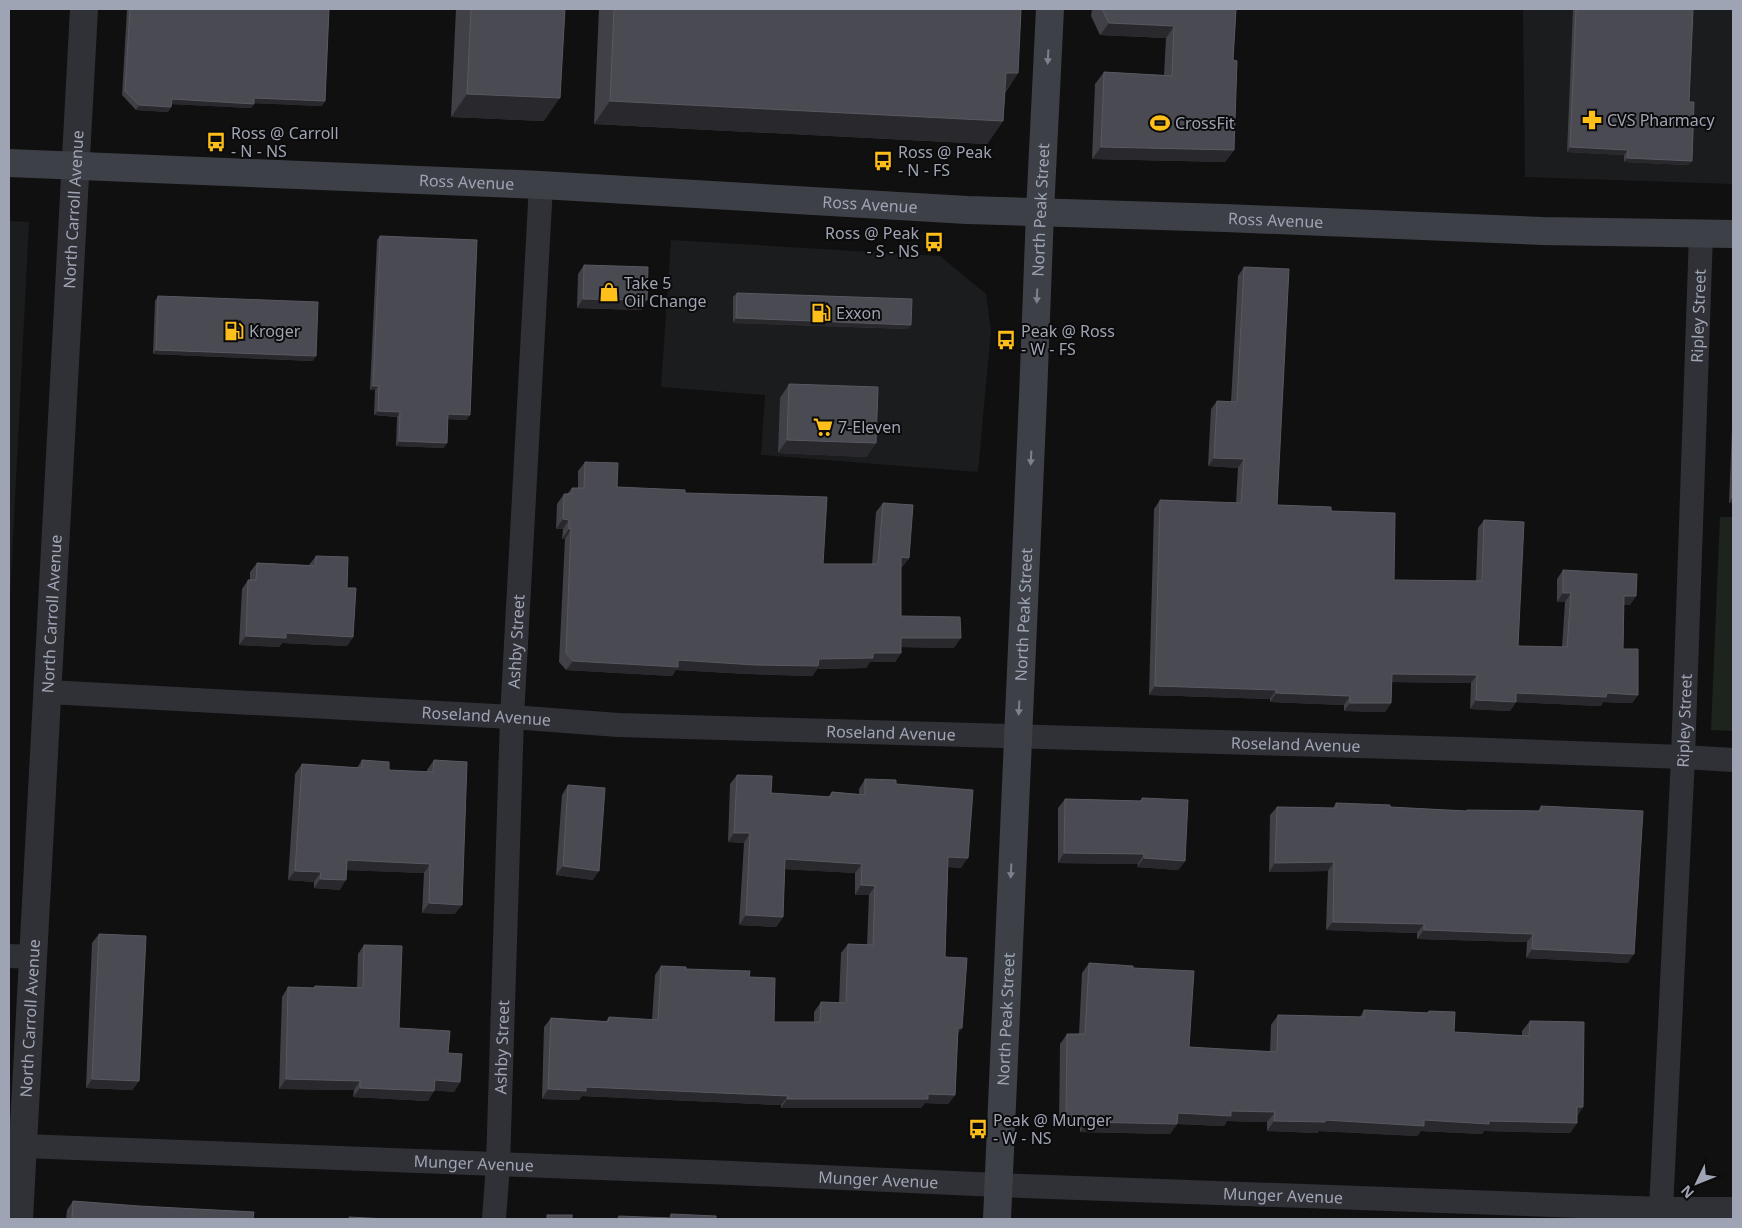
<svg xmlns="http://www.w3.org/2000/svg" width="1742" height="1228" font-family="'Noto Sans',sans-serif">
<style>
.built{fill:#1b1c1e}
.green{fill:#1c241d}
.lines{fill:none;stroke-linecap:round;stroke-linejoin:round}
.minor{stroke:#303137;stroke-width:24}
.tertiary{stroke:#303137;stroke-width:28}
.secondary{stroke:#3e4047;stroke-width:28}
.wall{fill:#404046}
.shaded-wall{fill:#29282c}
.building{fill:#4a4a52;stroke:#585861}
.oneway{fill:#7d818e}
.labels{text-anchor:middle;stroke-width:4;stroke-linejoin:round;paint-order:stroke}
.poi-label{font-size:16px;fill:#9fa4b4;stroke:#0b0b0c;text-anchor:start}
.street-label{font-size:16px;fill:#9fa4b4;stroke:#0b0b0c}
</style>
<rect width="100%" height="100%" fill="#101011"/>
<g class="built">
<path d="M1523 9H1733V184L1525 177Z"/>
<path d="M9 221 29 222 9 618Z"/>
<path d="M671 240 940 256 986 294 991 330 978 472 761 455 765 395 661 387Z"/>
</g>
<path class="green" d="M1720 517H1733V731L1711 730Z"/>
<g class="lines">
<g class="minor">
<path id="s1" d="M48 692 512 717 618 725 1462 749 1683 757 1733 760"/>
<path d="M9 956 34 957"/>
<path id="s2" d="M23 1146 733 1173 998 1185 1661 1209H1733"/>
<path id="s3" d="M1661 1209 1683 757 1701 234"/>
<path id="s4" d="M494 1219 498 1165 512 717 541 185"/>
</g>
<path class="tertiary" id="s5" d="M19 1219 84 9"/>
<g class="secondary">
<path id="s6" d="M9 163 541 185 967 210 1225 218 1542 231 1733 234"/>
<path id="s7" d="M997 1219 1033 397 1040 212 1050 9"/>
</g>
</g>
<g class="wall">
<path d="M127 9H329L325 101 322 106 254 103 251 108 172 104 171 107 168 112 136 110 122 95Z"/>
<path d="M456 9H565L544 121 451 117Z"/>
<path d="M599 9H1021L1018 73 1005 93 1003 121 987 144 594 124Z"/>
<path d="M1092 9H1236L1233 60 1234 150 1225 162 1092 159 1095 84 1104 72 1164 75 1166 38 1100 35 1091 16Z"/>
<path d="M1573 9H1693L1689 102 1692 161 1688 165 1624 162V155L1567 152Z"/>
<path d="M380 236 467 420 448 419 444 448 396 446 397 417 374 415 375 390H370L377 240Z"/>
<path d="M584 265 647 300 641 310 577 308 578 274Z"/>
<path d="M1244 267 1277 505 1331 511 1394 580 1476 581 1478 528 1484 520 1518 646 1562 647 1565 602H1557V579L1563 570 1636 596 1630 605H1624L1623 649 1638 695 1632 703 1603 702 1601 706 1516 702 1510 711 1470 709 1471 683 1392 682 1391 703 1385 712 1344 711V705L1270 702V699L1149 695 1154 509 1160 500 1236 503 1238 468 1208 466 1211 409 1217 401 1231 402 1238 276Z"/>
<path d="M737 293 908 329 733 323V297Z"/>
<path d="M158 296 313 361 153 354 155 301Z"/>
<path d="M789 384 876 443 866 457 778 453 780 398Z"/>
<path d="M1733 404V503H1729Z"/>
<path d="M585 462 617 487 685 493 823 564H872L876 512 883 503 909 558 902 567H901V616L954 648 901 647V653L895 662H870L866 668 817 669 812 676 748 674 676 670 672 676 566 670 559 662 565 539H562L563 529H556L557 504 564 494H567L572 488H578V471Z"/>
<path d="M316 556 347 588 353 637 347 646 282 643 279 647 239 645 242 589 248 580H250V572L257 563 309 565Z"/>
<path d="M362 760 389 770 427 772V770L434 760 455 914 422 913 424 873 347 870 340 890 314 888V882L288 880 295 774 302 764 357 768Z"/>
<path d="M737 775 771 793 828 797 832 792 859 794V789L865 779 896 784 961 868 948 867 945 957 958 1035 955 1095 948 1104 925 1103 921 1108H781V1105L582 1096 579 1100 542 1099 544 1027 551 1018 606 1021 609 1017 652 1020 655 975 661 966 749 977 774 1022H814V1012L821 1002 839 1003 841 953 848 944 867 945 869 895H855V873L785 869 783 917 776 927 739 925 744 843 728 842 730 784Z"/>
<path d="M568 785 593 880 556 875 562 795Z"/>
<path d="M1142 798 1185 861 1178 870 1137 867 1138 864 1058 863V808L1065 799 1140 801Z"/>
<path d="M1336 803 1390 807 1466 811 1467 810 1538 811 1541 806 1628 963 1526 958 1527 942 1417 939V933L1326 930 1328 871 1269 872 1270 815 1277 807 1333 808Z"/>
<path d="M99 934 139 1081 132 1090 86 1088 92 943Z"/>
<path d="M364 945 399 1028 448 1053 460 1082 454 1092 434 1090 428 1101 353 1097 354 1090 279 1089 282 997 288 987 313 988 315 986 357 987 358 954Z"/>
<path d="M1089 963 1133 968 1189 1047 1270 1052 1271 1025 1278 1015 1360 1017 1364 1010 1427 1013 1429 1011 1454 1032 1522 1036V1031L1530 1021 1583 1107 1577 1116V1123L1570 1133 1484 1131 1482 1134 1421 1131 1417 1136 1319 1131 1317 1133 1267 1131V1122L1227 1121 1224 1126 1177 1124 1170 1134 1080 1132V1128L1059 1127 1060 1044 1067 1034H1079L1082 973Z"/>
<path d="M73 1201 253 1219H66L67 1210Z"/>
</g>
<g class="shaded-wall">
<path d="M1109 23 1174 26 1166 38 1100 35Z"/>
<path d="M1006 73H1018L1002 96Z"/>
<path d="M467 94 560 98 544 121 451 117Z"/>
<path d="M254 98 325 101 322 106 251 103Z"/>
<path d="M172 99 254 104 251 108 168 104Z"/>
<path d="M610 101 1003 121 987 144 594 124Z"/>
<path d="M139 105 171 107 168 112 136 110Z"/>
<path d="M1101 147 1234 150 1225 162 1092 159Z"/>
<path d="M1570 147 1628 150 1624 155 1567 152Z"/>
<path d="M1627 158 1692 161 1688 165 1624 162Z"/>
<path d="M583 299 647 300 641 310 577 308Z"/>
<path d="M736 318 911 325 908 329 733 323Z"/>
<path d="M156 350 316 356 313 361 153 354Z"/>
<path d="M373 386H379L375 390H370Z"/>
<path d="M378 411 400 412 397 417 374 415Z"/>
<path d="M448 414 470 415 467 420 445 419Z"/>
<path d="M787 440 876 443 866 457 778 453Z"/>
<path d="M399 441 447 443 444 448 396 446Z"/>
<path d="M1214 458 1244 459 1238 468 1208 466Z"/>
<path d="M1732 498H1733V503H1729Z"/>
<path d="M563 519 569 520 563 529H556Z"/>
<path d="M569 529H571L565 539H562Z"/>
<path d="M901 557 909 558 902 567H894Z"/>
<path d="M1563 593H1571L1565 602H1557Z"/>
<path d="M1624 596H1636L1630 605H1618Z"/>
<path d="M286 633 353 637 347 646 282 643 279 647 239 645 246 636Z"/>
<path d="M901 638H961L954 648 894 647Z"/>
<path d="M873 653H901L895 662H870L866 668 817 669 812 676 748 674 676 670 672 676 566 670 573 661 819 659Z"/>
<path d="M1392 674 1477 675 1471 683 1386 682Z"/>
<path d="M1155 686 1276 690 1270 699 1149 695Z"/>
<path d="M1276 693 1350 696 1344 705 1270 702Z"/>
<path d="M1516 693H1607L1638 695 1632 703 1603 702 1601 706 1510 702Z"/>
<path d="M1476 700 1516 702 1510 711 1470 709Z"/>
<path d="M1350 703H1391L1385 712 1344 711Z"/>
<path d="M734 833H750L744 843 728 842Z"/>
<path d="M1064 853 1144 854 1138 864 1058 863Z"/>
<path d="M948 857 968 858 961 868 942 866Z"/>
<path d="M1144 858 1185 861 1178 870 1137 867Z"/>
<path d="M785 859 862 864 855 873 779 869Z"/>
<path d="M347 860 430 864 424 873 341 870Z"/>
<path d="M1334 862 1328 871 1269 872 1275 863Z"/>
<path d="M563 866 599 871 593 880 556 875Z"/>
<path d="M295 871 321 872 314 882 288 880Z"/>
<path d="M320 879 346 880 340 890 314 888Z"/>
<path d="M861 885 875 886 869 895H855Z"/>
<path d="M429 903 462 905 455 914 422 913Z"/>
<path d="M746 915 783 917 776 927 739 925Z"/>
<path d="M1333 922 1424 924 1417 933 1326 930Z"/>
<path d="M1424 930 1533 934 1527 942 1417 939Z"/>
<path d="M1532 949 1634 954 1628 963 1526 958Z"/>
<path d="M958 1028H962L956 1037Z"/>
<path d="M92 1079 139 1081 132 1090 86 1088Z"/>
<path d="M286 1079 360 1081 354 1090 279 1089Z"/>
<path d="M435 1080 460 1082 454 1092 428 1090Z"/>
<path d="M586 1087 788 1096 781 1105 582 1096 579 1100 542 1099 548 1089Z"/>
<path d="M360 1088 434 1091 428 1101 353 1097Z"/>
<path d="M928 1094 955 1095 948 1104 925 1103 921 1108H781L787 1099Z"/>
<path d="M1577 1107H1583L1576 1117Z"/>
<path d="M1231 1111 1275 1112 1267 1122 1227 1121 1224 1126 1177 1124 1170 1134 1080 1132 1087 1122 1178 1113Z"/>
<path d="M1066 1117H1087L1080 1128 1059 1127Z"/>
<path d="M1424 1120 1577 1123 1570 1133 1484 1131 1482 1134 1421 1131 1417 1136 1319 1131 1317 1133 1267 1131 1274 1121Z"/>
</g>
<g class="building">
<path d="M130 9H329L325 101 254 98V104L172 99 171 107 139 105 125 91Z"/>
<path d="M471 9H565L560 98 467 94Z"/>
<path d="M614 9H1021L1018 73H1006L1003 121 610 101Z"/>
<path d="M1102 9H1236L1233 60 1237 61 1234 150 1101 147 1104 72 1172 76 1174 26 1109 23Z"/>
<path d="M1576 9H1693L1689 102H1694L1692 161 1627 158 1628 150 1570 147Z"/>
<path d="M380 236 477 240 470 415 448 414 447 443 399 441 400 412 378 411 379 386H373Z"/>
<path d="M584 265 648 267 647 300 583 299Z"/>
<path d="M1244 267 1289 269 1277 505 1331 507V511L1395 513 1394 580 1482 581 1484 520 1524 522 1518 646 1567 647 1571 593H1563V570L1637 574 1636 596H1624L1623 649H1638V695L1607 693 1606 697 1516 693V702L1476 700 1477 675 1392 674 1391 703H1350V696L1276 693V690L1155 686 1160 500 1241 503 1244 459 1214 458 1217 401 1237 402Z"/>
<path d="M737 293 912 299 911 325 736 318Z"/>
<path d="M158 296 318 302 316 356 156 350Z"/>
<path d="M789 384 878 387 876 443 787 440Z"/>
<path d="M585 462 618 463 617 487 685 490V493L827 497 823 564H878L883 503 913 505 909 558 901 557V616L960 617 961 638H901V653H873V658L819 659 818 666 755 665 678 660V667L573 661 566 653 571 529H569V520L563 519 564 494H572V488H584Z"/>
<path d="M1733 473V498H1732Z"/>
<path d="M316 556 348 557 347 588H356L353 637 286 633V638L246 636 248 580H256L257 563 315 566Z"/>
<path d="M362 760 389 762V770L433 772 434 760 467 762 462 905 429 903 430 864 347 860 346 880 320 879 321 872 295 871 302 764 362 768Z"/>
<path d="M737 775 772 776 771 793 831 797 832 792 865 795V779L896 780V784L973 790 968 858 948 857 945 957 967 958 962 1028H958L955 1095 928 1094V1099H787L788 1096 586 1087V1091L548 1089 551 1018 608 1022 609 1017 658 1020 661 966 686 967V969L750 971 749 977 775 978 774 1022H820L821 1002 846 1003 848 944 873 945 875 886 861 885 862 864 785 859 783 917 746 915 750 833H734Z"/>
<path d="M568 785 605 788 599 871 563 866Z"/>
<path d="M1142 798 1188 800 1185 861 1144 858V854L1064 853 1065 799 1142 801Z"/>
<path d="M1336 803 1390 805V807L1467 811V810L1541 811V806L1643 811 1634 954 1532 949 1533 934 1424 930V924L1333 922 1334 862 1275 863 1277 807 1336 808Z"/>
<path d="M99 934 146 936 139 1081 92 1079Z"/>
<path d="M364 945 402 946 399 1028 450 1031 448 1053 462 1054 460 1082 435 1080 434 1091 360 1088V1081L286 1079 288 987 315 988V986L363 988Z"/>
<path d="M1089 963 1133 966V968L1194 971 1189 1047 1277 1052 1278 1015 1364 1017V1010L1429 1013V1011L1455 1012 1454 1032 1529 1036 1530 1021 1584 1022 1583 1107H1577V1123L1489 1121V1124L1424 1120V1126L1325 1120V1122L1274 1121 1275 1112 1231 1111V1116L1178 1113 1177 1124 1087 1122V1117H1066L1067 1034H1085Z"/>
<path d="M73 1201 139 1206 254 1212 253 1219H72Z"/>
<path d="M671 1214 716 1216V1219H618L619 1216 670 1218Z"/>
<rect x="547" y="1215" width="25" height="4"/>
<path d="M349 1217 387 1219H349Z"/>
</g>
<defs><path id="oneway-solid" d="M-6-.8H1V-3.2L6.5 0L1 3.2V.8H-6Z" transform="scale(1.25)"/></defs>
<g class="oneway">
<use href="#oneway-solid" transform="translate(1048 57) rotate(93)"/>
<use href="#oneway-solid" transform="translate(1037 296) rotate(92)"/>
<use href="#oneway-solid" transform="translate(1031 458) rotate(93)"/>
<use href="#oneway-solid" transform="translate(1019 708) rotate(93)"/>
<use href="#oneway-solid" transform="translate(1011 871) rotate(93)"/>
</g>
<defs>
<symbol id="pharmacy-bare" viewBox="-9 -9 18 18"><path d="M-2-6h4v4h4v4h-4v4h-4v-4h-4v-4h4Z" fill="#ffbf1a" stroke="#0b0b0c" stroke-width="2.5" paint-order="stroke"/></symbol>
<symbol id="stadium-bare" viewBox="-9 -9 18 18"><path d="M0-5a6.5 5 0 1 0 0 10a6.5 5 0 1 0 0-10ZM-3.5-1.8h7v3.6h-7Z" fill="#ffbf1a" stroke="#0b0b0c" stroke-width="2.5" paint-order="stroke"/></symbol>
<symbol id="bus-bare" viewBox="-9 -9 18 18"><path d="M-5-6H5V4H4V6H2V4H-2V6H-4V4H-5ZM-3.5-4V0h7V-4ZM-3.5 1.2v1.5H-2V1.2ZM2 1.2v1.5H3.5V1.2Z" fill="#ffbf1a" stroke="#0b0b0c" stroke-width="2.5" paint-order="stroke"/></symbol>
<symbol id="shop-bare" viewBox="-9 -9 18 18"><path d="M-5-2.5h2.3a2.7 3.5 0 0 1 5.4 0H5L5.5 6h-11ZM-1.5-2.5h3a1.5 2.3 0 0 0-3 0Z" fill="#ffbf1a" stroke="#0b0b0c" stroke-width="2.5" paint-order="stroke"/></symbol>
<symbol id="fuel-bare" viewBox="-9 -9 18 18"><path d="M-5.5-6h7V0h2V4h1.3V-2.5L3-4.5l.8-.8L6-3V5H2.5V1h-1V6h-7ZM-4.2-4.7v3.2H.2V-4.7Z" fill="#ffbf1a" stroke="#0b0b0c" stroke-width="2.5" paint-order="stroke"/></symbol>
<symbol id="supermarket-bare" viewBox="-9 -9 18 18"><path d="M-6-5.5h2.5l.6 2H6L4.5 2H-2.5L-4.4-4H-6ZM-1.5 3.2a1.3 1.3 0 1 0 .1 0ZM3 3.2a1.3 1.3 0 1 0 .1 0Z" fill="#ffbf1a" stroke="#0b0b0c" stroke-width="2.5" paint-order="stroke"/></symbol>
</defs>
<g fill-rule="evenodd">
<use href="#pharmacy-bare" x="1578" y="106" width="28" height="28"/>
<use href="#stadium-bare" x="1146" y="109" width="28" height="28"/>
<use href="#bus-bare" x="202" y="128" width="28" height="28"/>
<use href="#bus-bare" x="869" y="147" width="28" height="28"/>
<use href="#bus-bare" x="920" y="228" width="28" height="28"/>
<use href="#shop-bare" x="595" y="278" width="28" height="28"/>
<use href="#fuel-bare" x="807" y="299" width="28" height="28"/>
<use href="#fuel-bare" x="220" y="317" width="28" height="28"/>
<use href="#bus-bare" x="992" y="326" width="28" height="28"/>
<use href="#supermarket-bare" x="809" y="413" width="28" height="28"/>
<use href="#bus-bare" x="964" y="1115" width="28" height="28"/>
</g>
<g class="labels">
<g class="poi-label">
<text x="1607" y="126">CVS Pharmacy</text>
<text x="1175" y="129">CrossFit</text>
<text x="231" y="139">Ross @ Carroll<tspan x="231" dy="18">- N - NS</tspan></text>
<text x="898" y="158">Ross @ Peak<tspan x="898" dy="18">- N - FS</tspan></text>
<text x="919" y="239" text-anchor="end">Ross @ Peak<tspan x="919" dy="18">- S - NS</tspan></text>
<text x="624" y="289">Take 5<tspan x="624" dy="18">Oil Change</tspan></text>
<text x="836" y="319">Exxon</text>
<text x="249" y="337">Kroger</text>
<text x="1021" y="337">Peak @ Ross<tspan x="1021" dy="18">- W - FS</tspan></text>
<text x="838" y="433">7-Eleven</text>
<text x="993" y="1126">Peak @ Munger<tspan x="993" dy="18">- W - NS</tspan></text>
</g>
<g class="street-label">
<text dy="6" stroke="none"><textPath href="#s6" startOffset="458">Ross Avenue</textPath></text>
<text dy="6" stroke="none"><textPath href="#s6" startOffset="862">Ross Avenue</textPath></text>
<text dy="6" stroke="none"><textPath href="#s7" startOffset="1010">North Peak Street</textPath></text>
<text dy="6" stroke="none"><textPath href="#s5" startOffset="1011">North Carroll Avenue</textPath></text>
<text dy="6" stroke="none"><textPath href="#s6" startOffset="1268">Ross Avenue</textPath></text>
<text dy="6" stroke="none"><textPath href="#s3" startOffset="894">Ripley Street</textPath></text>
<text dy="6" stroke="none"><textPath href="#s5" startOffset="606">North Carroll Avenue</textPath></text>
<text dy="6" stroke="none"><textPath href="#s7" startOffset="605">North Peak Street</textPath></text>
<text dy="6" stroke="none"><textPath href="#s4" startOffset="578">Ashby Street</textPath></text>
<text dy="6" stroke="none"><textPath href="#s1" startOffset="439">Roseland Avenue</textPath></text>
<text dy="6" stroke="none"><textPath href="#s3" startOffset="489">Ripley Street</textPath></text>
<text dy="6" stroke="none"><textPath href="#s1" startOffset="844">Roseland Avenue</textPath></text>
<text dy="6" stroke="none"><textPath href="#s1" startOffset="1249">Roseland Avenue</textPath></text>
<text dy="6" stroke="none"><textPath href="#s5" startOffset="201">North Carroll Avenue</textPath></text>
<text dy="6" stroke="none"><textPath href="#s7" startOffset="200">North Peak Street</textPath></text>
<text dy="6" stroke="none"><textPath href="#s4" startOffset="172">Ashby Street</textPath></text>
<text dy="6" stroke="none"><textPath href="#s2" startOffset="451">Munger Avenue</textPath></text>
<text dy="6" stroke="none"><textPath href="#s2" startOffset="856">Munger Avenue</textPath></text>
<text dy="6" stroke="none"><textPath href="#s2" startOffset="1261">Munger Avenue</textPath></text>
</g>
</g>
<rect width="1742" height="1228" fill="none" stroke="#9fa4b4" stroke-width="20"/>
<g transform="translate(1697 1183) rotate(227)" stroke="#0b0b0c" stroke-width="4" paint-order="stroke">
<path d="M0-4L9 19L0 12L-9 19Z" fill="#9fa4b4"/>
<text y="-8" font-size="14" font-weight="bold" text-anchor="middle" fill="#9fa4b4">N</text>
</g>
</svg>
